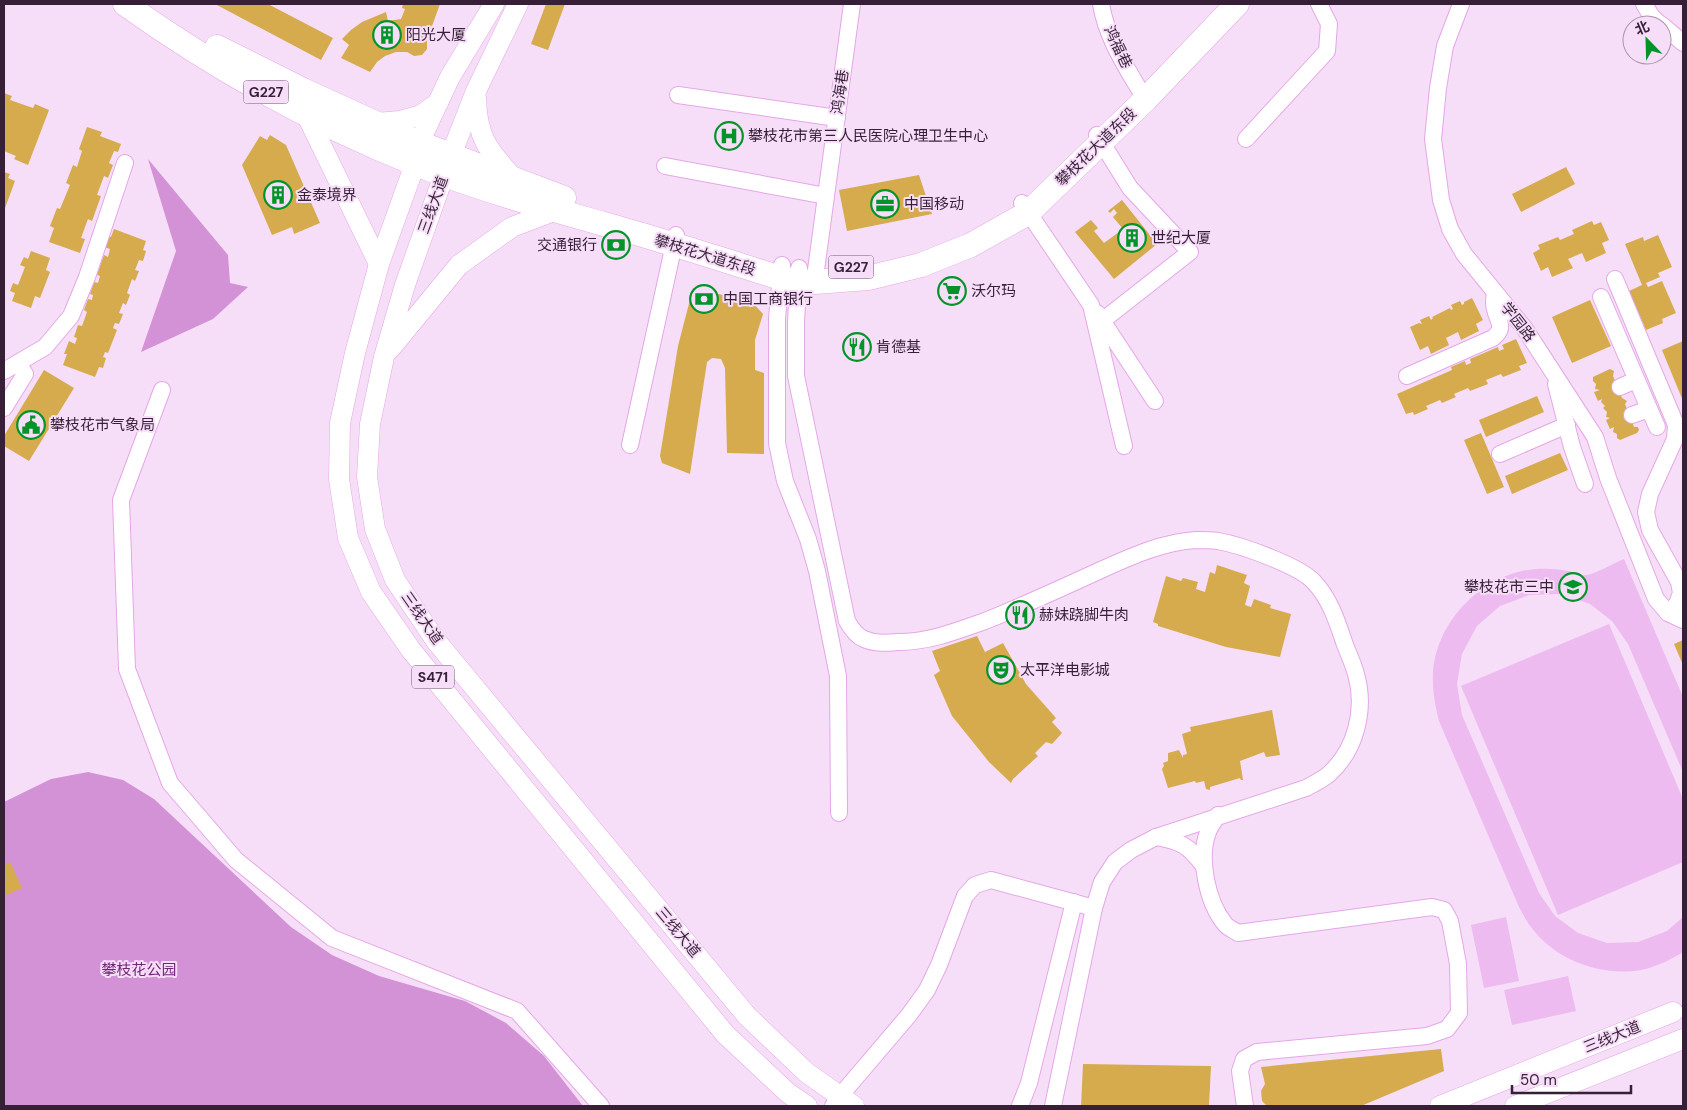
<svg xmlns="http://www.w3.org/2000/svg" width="1687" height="1110" font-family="'DM Sans','Noto Sans SC',sans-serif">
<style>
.green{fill:#edbbef}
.forest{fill:#d391d6}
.building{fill:#d5ab4d}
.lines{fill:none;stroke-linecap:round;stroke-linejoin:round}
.minor-casing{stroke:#e4a7e6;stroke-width:18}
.major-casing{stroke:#e4a7e6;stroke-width:21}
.highway-casing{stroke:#e4a7e6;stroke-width:25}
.minor{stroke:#fff;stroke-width:16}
.major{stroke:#fff;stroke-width:20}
.highway{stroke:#fff;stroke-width:24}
.labels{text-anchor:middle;stroke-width:4;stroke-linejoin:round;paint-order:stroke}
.shield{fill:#f7def8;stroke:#705871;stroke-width:1}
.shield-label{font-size:14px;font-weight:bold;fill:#361f37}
.poi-label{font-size:15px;fill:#361f37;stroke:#f7def8;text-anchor:start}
.street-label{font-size:15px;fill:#361f37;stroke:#f7def8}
.park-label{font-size:15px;fill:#732579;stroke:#f7def8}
</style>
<rect width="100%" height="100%" fill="#f7def8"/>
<g class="green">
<path d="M1624 559 1683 697V772L1628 644 1612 621 1590 604 1560 594 1529 595 1500 606 1477 626 1462 654 1457 684 1462 715 1539 893 1555 916 1578 933 1607 943 1638 942 1667 931 1683 917V952C1670 960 1656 967 1641 970 1601 977 1555 960 1531 927 1526 921 1523 914 1519 907L1439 721C1435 705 1432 690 1433 673 1436 625 1476 581 1522 571 1537 568 1553 568 1568 571 1573 571 1580 576 1586 575 1593 575 1616 562 1624 559Z"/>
<path d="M1609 624 1683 799V862L1558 915 1461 686Z"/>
<path d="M1506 917 1519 981 1484 988 1471 925Z"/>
<path d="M1568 976 1576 1011 1512 1025 1504 990Z"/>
</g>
<g class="forest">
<path d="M148 159 228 255 230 283 248 287 213 319 141 352 176 251Z"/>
<path d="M88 772 123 780 154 799 291 927 332 955 379 976 465 1001 506 1023 544 1056 583 1106H4V802L51 779Z"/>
</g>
<g class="building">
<path d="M215 4H268L333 38 321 60Z"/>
<path d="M403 4H440L427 40V49L422 55 414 56 407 52H396L385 56 377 62 370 72 341 58 349 45 342 39 351 30 362 22 386 12 388 21 401 19 405 9 402 8Z"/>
<path d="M546 4H565L548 50 531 44Z"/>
<path d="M4 93 12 96 10 100 33 108 35 104 49 110 28 165 14 159 16 156 4 151Z"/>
<path d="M87 127 102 132 100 136 121 144 118 152 114 151 109 163 113 165 108 178 104 176 97 195 101 196 92 221 88 219 81 238 85 239 80 253 49 242 54 228 50 226 57 208 60 209 70 185 66 183 73 165 77 167 82 151 79 149Z"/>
<path d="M270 135 286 145 320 223 294 234 292 227 272 235 242 165 260 136 267 140Z"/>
<path d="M1566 167 1575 184 1521 212 1512 194Z"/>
<path d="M4 172 10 174 8 178 15 181 4 211Z"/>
<path d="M919 175 932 214 847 231 839 190Z"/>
<path d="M1122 200 1157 244 1114 279 1075 232 1091 220 1098 228 1094 231 1104 243 1123 229 1113 217 1117 213 1114 209 1110 213 1108 211Z"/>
<path d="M1592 221 1594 225 1601 222 1609 240 1602 243 1606 253 1586 262 1582 253 1568 259 1573 268 1552 277 1548 267 1541 271 1533 253 1540 249 1538 245 1558 237 1560 240 1574 234 1572 230Z"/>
<path d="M114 229 146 241 143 250 146 251 143 261 139 260 135 270 139 271 135 281 132 279 127 293 130 295 126 305 123 303 119 313 123 314 119 324 115 323 113 328 117 330 108 353 105 352 103 357 106 358 103 368 99 367 95 377 63 365 67 354H64L69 341 75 344 77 338 74 337 78 325 82 326 87 312 84 310 88 299 92 300 93 295 90 294 94 282 98 283 100 276 97 275 104 255 108 257 110 249 104 247 108 236 111 237Z"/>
<path d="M1658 235 1672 267 1658 273 1660 277 1646 283 1648 287 1662 281 1676 313 1662 319 1663 323 1646 330 1629 291 1642 285 1625 244 1643 237 1644 241Z"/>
<path d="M31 251 50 258 46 270 50 272 40 298 35 296 31 308 12 301 15 293 10 291 13 283 18 285 25 267 20 265 24 257 28 259Z"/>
<path d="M693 288 752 302 763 314 755 340V370L764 373V454L727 453 725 368 721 359 712 358 707 362 690 474 662 463 660 456 678 346Z"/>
<path d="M1472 298 1483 320 1476 324 1479 331 1461 340 1458 332 1446 338 1449 345 1431 354 1428 346 1420 350 1410 327 1419 323 1422 324 1420 320 1429 316 1431 320 1433 318 1432 317 1450 308 1451 310 1453 309 1451 305 1460 301 1462 305 1464 304V302Z"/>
<path d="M1590 300 1611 346 1572 363 1552 317Z"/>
<path d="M1516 339 1527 363 1519 366 1521 370 1503 377 1501 374 1486 380 1488 384 1470 391 1468 388 1454 394 1456 397 1442 403 1440 400 1426 406 1428 409 1414 415 1413 412 1406 414 1397 394 1452 370 1451 367 1465 361 1466 365 1471 363 1470 359 1498 347 1499 351 1504 349 1502 345Z"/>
<path d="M1683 341V401L1662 350Z"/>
<path d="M1610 369 1614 371 1613 376 1622 398 1627 401 1625 404 1634 427H1638L1639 430 1637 433 1620 440 1617 438V434L1613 432 1614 427 1610 429 1606 420 1610 418 1606 417 1607 412 1603 408 1605 406 1601 402 1602 399 1598 401 1594 392 1600 390 1595 389 1596 384 1593 381V377Z"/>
<path d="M44 370 74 388 29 461 4 446V436Z"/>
<path d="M1537 396 1544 412 1486 437 1479 420Z"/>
<path d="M1481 433 1504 487 1487 494 1464 440Z"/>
<path d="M1560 453 1568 470 1512 494 1505 476Z"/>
<path d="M1217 565 1247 575 1244 583 1250 586 1245 605 1251 607 1254 599 1271 605 1270 608 1291 614 1280 657 1226 647 1158 626V624L1153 622 1166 576 1181 581 1183 578 1198 582 1196 589 1205 592 1210 572 1215 574Z"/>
<path d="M977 636 985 652 1003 643 1026 684 1056 718 1052 722 1062 733 1052 744 1046 742 1035 753 1038 756 1013 779 1011 783 989 762 952 716 934 675 940 671 932 651Z"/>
<path d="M1683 640V665L1674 644Z"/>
<path d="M1272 710 1280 755 1266 757 1264 752 1240 761 1243 780H1241L1240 778 1210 787V790L1206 789 1204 781 1196 783 1195 781 1168 788 1162 769 1164 766 1163 763 1168 761V753L1179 750 1183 758V755L1187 754 1182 734 1191 731 1190 727Z"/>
<path d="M10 862 22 888 4 896V865Z"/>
<path d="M1441 1049 1444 1071 1361 1106H1267L1262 1101 1261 1091 1265 1084 1261 1067Z"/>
<path d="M1083 1064 1211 1066 1209 1106H1081Z"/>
</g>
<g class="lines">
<defs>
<g id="minor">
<path d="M1101 4C1106 35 1123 62 1139 89"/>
<path d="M1461 4 1445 46 1438 88 1433 139 1441 200 1450 229 1464 254 1525 329 1595 437 1608 478 1656 599 1668 613 1683 620"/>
<path d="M1644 4 1652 17 1661 25"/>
<path d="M1662 25 1683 43"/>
<path d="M678 95 837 118"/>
<path d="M1097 135 1130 188 1190 252 1102 321"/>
<path d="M1246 139 1327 51 1329 24 1319 4"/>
<path d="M665 166 826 196"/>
<path d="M1022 203 1091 305 1124 446"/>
<path d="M782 265 777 318V443L785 481 808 539 817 571 838 676 839 813"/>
<path d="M799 268 796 322V376L847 621C851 628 856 636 864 639 875 644 887 643 898 642 929 642 957 631 985 621 1025 605 1064 587 1103 569 1132 556 1163 542 1196 540 1203 540 1211 540 1218 541 1241 545 1300 566 1314 582 1330 599 1337 621 1344 642 1348 653 1353 663 1356 674 1366 709 1356 750 1329 774 1322 780 1313 784 1306 788L1156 837 1131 850 1115 862 1102 882 1094 908 1053 1106"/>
<path d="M816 270 852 4"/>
<path d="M1615 279 1676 425 1675 439 1650 494 1646 512 1650 530 1679 582 1681 593 1677 604 1668 613"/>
<path d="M1601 297 1657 427"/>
<path d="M1097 313 1155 401"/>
<path d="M4 371 45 347 71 316 87 277 125 163"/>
<path d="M1407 376 1493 338C1506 327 1498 323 1495 309 1493 303 1494 299 1495 293"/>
<path d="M1556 384 1572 447 1585 484"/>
<path d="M1620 387 1636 380"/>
<path d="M162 390 121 500 127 669 170 783 236 860 332 938 517 1011 601 1106"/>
<path d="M4 408 25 374 18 363"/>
<path d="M1632 415 1649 409"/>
<path d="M630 445 676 235"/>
<path d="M1500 454 1567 425"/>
<path d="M1218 815C1215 820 1210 826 1208 832 1198 858 1207 902 1225 924 1228 928 1234 930 1238 933L1432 907 1444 910 1450 921 1458 964 1459 1013 1447 1029 1427 1036 1257 1052 1244 1059 1240 1071 1245 1106"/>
<path d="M1156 837C1181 842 1187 844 1203 865"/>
<path d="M833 1106 840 1096 909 1015 927 990 939 965 965 896 975 885 991 880 1094 908"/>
<path d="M1020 1106 1029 1083 1074 902"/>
</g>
<g id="major">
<path d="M494 4 450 77 419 143 415 164 379 264 355 353 340 423 339 479 348 538 371 592 411 650 725 1034 788 1093 807 1106"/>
<path d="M518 4 476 91 451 155 405 285 384 357 370 424 367 477 375 529 395 580 436 641 747 1016 807 1073 854 1106"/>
<path d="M476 98C477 138 488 150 514 179"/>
<path d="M307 116 379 264"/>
<path d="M377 123 400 121 421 115 438 103"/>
<path d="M390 349 459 265 512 227 554 211"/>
<path d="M1440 1106 1673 1012"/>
<path d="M1515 1106 1683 1039"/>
</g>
<g id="highway">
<path d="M125 4C215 68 313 123 416 164 481 190 550 209 618 228 672 243 726 261 781 278L798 281 815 282 868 278 921 265 971 245 1028 213 1146 99 1237 4"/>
<path d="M217 47 303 90 419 143 564 198"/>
</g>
</defs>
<use href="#minor" class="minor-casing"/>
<use href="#major" class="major-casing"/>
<use href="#highway" class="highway-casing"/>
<use href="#minor" class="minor"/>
<use href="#major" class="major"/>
<use href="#highway" class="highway"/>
</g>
<defs>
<symbol id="building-ring" viewBox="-11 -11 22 22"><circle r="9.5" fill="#f7def8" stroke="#029429" stroke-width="1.5"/><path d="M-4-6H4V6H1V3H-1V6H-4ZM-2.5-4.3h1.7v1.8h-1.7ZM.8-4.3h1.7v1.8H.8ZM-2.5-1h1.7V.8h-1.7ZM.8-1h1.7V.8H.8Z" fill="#029429"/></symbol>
<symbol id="hospital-ring" viewBox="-11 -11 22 22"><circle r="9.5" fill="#f7def8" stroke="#029429" stroke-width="1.5"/><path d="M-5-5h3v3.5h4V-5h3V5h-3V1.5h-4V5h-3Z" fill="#029429"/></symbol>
<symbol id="office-ring" viewBox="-11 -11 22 22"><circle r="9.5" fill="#f7def8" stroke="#029429" stroke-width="1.5"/><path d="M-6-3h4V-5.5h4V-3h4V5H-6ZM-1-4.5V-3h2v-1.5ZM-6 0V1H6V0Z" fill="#029429"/></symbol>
<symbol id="bank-ring" viewBox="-11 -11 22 22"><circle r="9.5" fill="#f7def8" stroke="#029429" stroke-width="1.5"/><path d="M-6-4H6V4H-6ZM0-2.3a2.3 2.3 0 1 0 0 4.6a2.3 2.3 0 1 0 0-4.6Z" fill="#029429"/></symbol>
<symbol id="supermarket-ring" viewBox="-11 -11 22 22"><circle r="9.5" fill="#f7def8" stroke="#029429" stroke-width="1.5"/><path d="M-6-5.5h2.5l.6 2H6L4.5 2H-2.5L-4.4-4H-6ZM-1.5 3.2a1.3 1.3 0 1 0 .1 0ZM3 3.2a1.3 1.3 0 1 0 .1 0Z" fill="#029429"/></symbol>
<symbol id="restaurant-ring" viewBox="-11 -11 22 22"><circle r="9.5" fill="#f7def8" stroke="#029429" stroke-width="1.5"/><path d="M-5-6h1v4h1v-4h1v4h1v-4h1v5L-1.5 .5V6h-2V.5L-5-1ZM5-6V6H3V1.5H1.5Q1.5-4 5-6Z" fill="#029429"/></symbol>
<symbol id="civic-ring" viewBox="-11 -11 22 22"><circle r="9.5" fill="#f7def8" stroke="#029429" stroke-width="1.5"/><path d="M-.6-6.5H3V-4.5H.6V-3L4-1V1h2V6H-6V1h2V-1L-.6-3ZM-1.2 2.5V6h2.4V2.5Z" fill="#029429"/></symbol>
<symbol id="school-ring" viewBox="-11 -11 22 22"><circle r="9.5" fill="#f7def8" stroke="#029429" stroke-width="1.5"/><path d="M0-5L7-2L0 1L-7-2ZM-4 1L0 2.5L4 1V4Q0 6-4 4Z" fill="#029429"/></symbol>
<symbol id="theatre-ring" viewBox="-11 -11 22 22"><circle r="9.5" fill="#f7def8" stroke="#029429" stroke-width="1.5"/><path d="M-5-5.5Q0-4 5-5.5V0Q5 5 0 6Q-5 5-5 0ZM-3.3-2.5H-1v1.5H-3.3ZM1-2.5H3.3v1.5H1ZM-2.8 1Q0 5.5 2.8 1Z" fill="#029429"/></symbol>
</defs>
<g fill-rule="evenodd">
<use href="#building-ring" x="371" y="19" width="32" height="32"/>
<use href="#hospital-ring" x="713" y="120" width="32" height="32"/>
<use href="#building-ring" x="262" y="179" width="32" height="32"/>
<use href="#office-ring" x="869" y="188" width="32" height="32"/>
<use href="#building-ring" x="1116" y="222" width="32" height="32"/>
<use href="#bank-ring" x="600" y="229" width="32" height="32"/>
<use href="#supermarket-ring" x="936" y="275" width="32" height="32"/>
<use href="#bank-ring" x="688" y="283" width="32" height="32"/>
<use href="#restaurant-ring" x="841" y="331" width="32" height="32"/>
<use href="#civic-ring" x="15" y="409" width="32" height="32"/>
<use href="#school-ring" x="1557" y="571" width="32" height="32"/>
<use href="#restaurant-ring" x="1004" y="599" width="32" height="32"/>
<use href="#theatre-ring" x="985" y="654" width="32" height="32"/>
</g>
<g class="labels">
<g class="shield">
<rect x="243.5" y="80.5" width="45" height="23" rx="4"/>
<rect x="828.5" y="255.5" width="45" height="23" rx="4"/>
<rect x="412" y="665.5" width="42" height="23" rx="4"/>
</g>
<g class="shield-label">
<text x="266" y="97">G227</text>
<text x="851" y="272">G227</text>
<text x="433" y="682">S471</text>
</g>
<g class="poi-label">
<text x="406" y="40">阳光大厦</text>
<text x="748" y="141">攀枝花市第三人民医院心理卫生中心</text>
<text x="297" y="200">金泰境界</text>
<text x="904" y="209">中国移动</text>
<text x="1151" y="243">世纪大厦</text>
<text x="597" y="250" text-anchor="end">交通银行</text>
<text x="971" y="296">沃尔玛</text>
<text x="723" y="304">中国工商银行</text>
<text x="876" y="352">肯德基</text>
<text x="50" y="430">攀枝花市气象局</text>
<text x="1554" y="592" text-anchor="end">攀枝花市三中</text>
<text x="1039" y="620">赫妹跷脚牛肉</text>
<text x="1020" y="675">太平洋电影城</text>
</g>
<g class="street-label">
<text transform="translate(1118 47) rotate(65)" y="5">鸿福巷</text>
<text transform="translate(840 92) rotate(-82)" y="5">鸿海巷</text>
<text transform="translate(1096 147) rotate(-44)" y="5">攀枝花大道东段</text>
<text transform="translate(433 205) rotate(-70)" y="5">三线大道</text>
<text transform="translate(705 255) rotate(17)" y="5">攀枝花大道东段</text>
<text transform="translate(1518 322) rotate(52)" y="5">学园路</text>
<text transform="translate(422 618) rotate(55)" y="5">三线大道</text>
<text transform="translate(678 932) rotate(50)" y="5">三线大道</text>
<text transform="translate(1612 1037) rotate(-22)" y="5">三线大道</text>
</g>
<g class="park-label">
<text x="139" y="975">攀枝花公园</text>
</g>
</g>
<rect width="1687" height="1110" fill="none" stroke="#361f37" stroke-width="10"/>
<g transform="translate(1647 40) rotate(337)"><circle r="24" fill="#f7def8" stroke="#aa92ab"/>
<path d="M0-4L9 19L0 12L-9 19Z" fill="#029429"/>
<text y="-8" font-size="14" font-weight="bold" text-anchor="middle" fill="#361f37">北</text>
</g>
<path d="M1512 1085v8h119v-8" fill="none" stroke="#361f37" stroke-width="2.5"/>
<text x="1520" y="1085" font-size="15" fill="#361f37" stroke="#f7def8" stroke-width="4" paint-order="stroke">50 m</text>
</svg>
